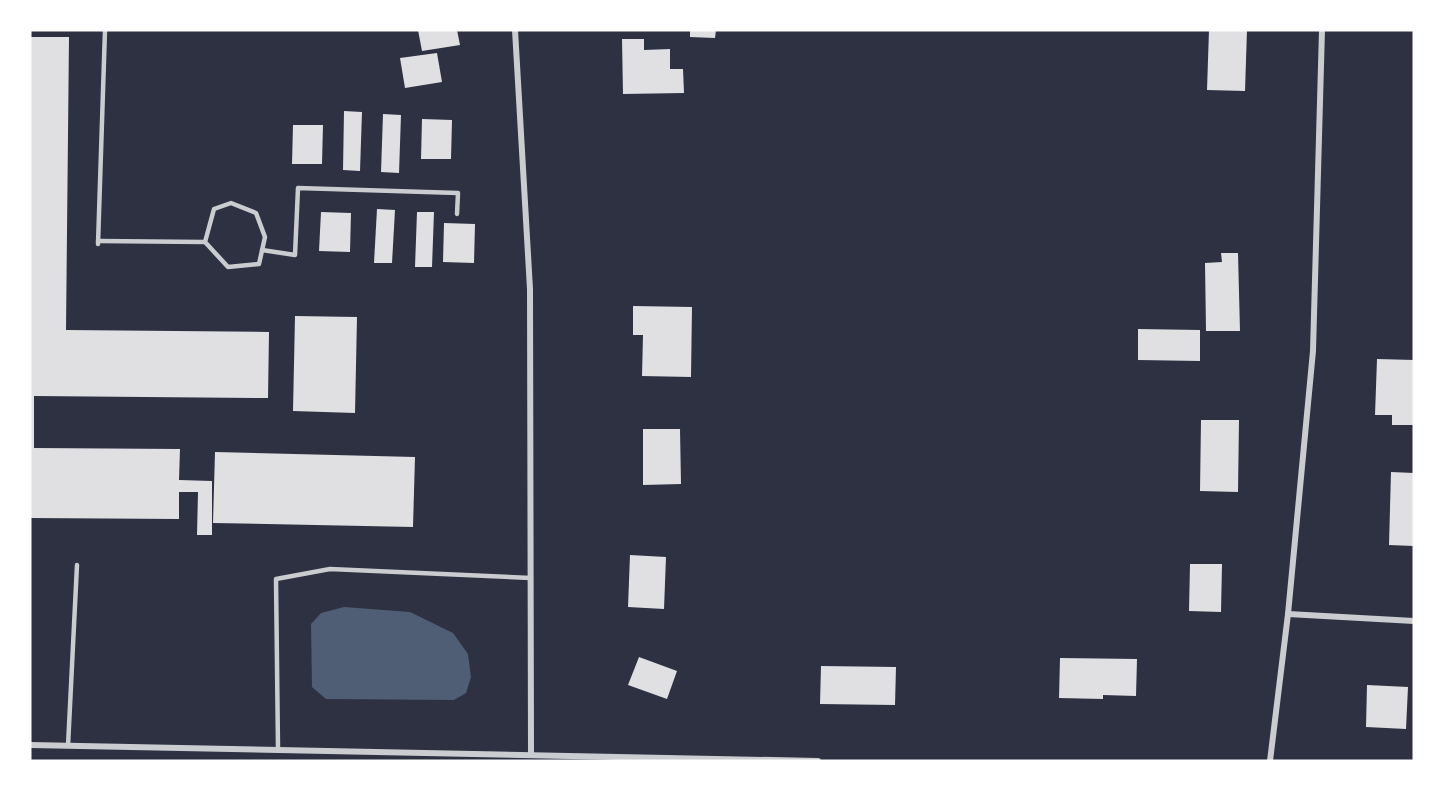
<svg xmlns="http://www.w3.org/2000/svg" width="1444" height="791" font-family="Roboto,sans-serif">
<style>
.water{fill:#4f5d75}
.building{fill:#e0e0e3}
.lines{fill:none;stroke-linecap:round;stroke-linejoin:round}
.service{stroke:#caccd0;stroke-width:4.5}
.minor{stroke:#caccd0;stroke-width:6}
</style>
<rect width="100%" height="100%" fill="#2d3142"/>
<path class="water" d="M344 607 410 612 453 633 468 654 471 677 466 693 454 700 326 699 312 687 311 624 321 613Z"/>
<g class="building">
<path d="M418 30H457L460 45 422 51Z"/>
<path d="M690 30H716L715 38 690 37Z"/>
<path d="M1209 30H1247L1245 91 1207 90Z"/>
<path d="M30 37H69L66 330 269 332 268 398 34 396V448L180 449 179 480 212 481V535H197L198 492H179V519L30 518Z"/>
<path d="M622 39H644V50L670 49V69H683L684 93 623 94Z"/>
<path d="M437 53 442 82 405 88 400 58Z"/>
<path d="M344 111 362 112 360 171 343 170Z"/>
<path d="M383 114 401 115 399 173 381 172Z"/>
<path d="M422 119 452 120 451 159H421Z"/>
<path d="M293 125H323L322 164H292Z"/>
<path d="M377 209 395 210 392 263H374Z"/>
<path d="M321 212 351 213 350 252 319 251Z"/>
<path d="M417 212H434L432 267H415Z"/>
<path d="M444 223 475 224 474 263 443 262Z"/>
<path d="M1221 253H1238L1240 331H1206L1205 263 1222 262Z"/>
<path d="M633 306 692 307 691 377 642 376 643 335H633Z"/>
<path d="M295 316 357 317 355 413 293 411Z"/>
<path d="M1138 329 1200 330V361L1138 360Z"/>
<path d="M1377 359 1414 360V425H1392V415H1375Z"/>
<path d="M1201 420H1239L1238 492 1200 491Z"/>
<path d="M643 429H680L681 484 643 485Z"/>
<path d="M215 452 415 457 413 527 213 523Z"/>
<path d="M1391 472 1414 473V546L1389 545Z"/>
<path d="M630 555 666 557 664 609 628 607Z"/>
<path d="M1190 564H1222L1221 612 1189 611Z"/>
<path d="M639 657 677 671 667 699 628 685Z"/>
<path d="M1060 658 1137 659 1136 696 1103 695V699L1059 698Z"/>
<path d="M821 666 896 667 895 705 820 704Z"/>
<path d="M1367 685 1408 687 1406 729 1366 727Z"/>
</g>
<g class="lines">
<g class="service">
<path d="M98 241 205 242 214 209 231 203 256 213 265 237 259 264 228 267 205 242"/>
<path d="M98 244 105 30"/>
<path d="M262 250 295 255 298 188 458 193 457 214"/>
<path d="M68 746 77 565"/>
<path d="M278 749 276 579 330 569 531 578"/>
</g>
<g class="minor">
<path d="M515 30 530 289 531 754"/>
<path d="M1288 614 1414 621"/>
<path d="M30 745 818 761"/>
<path d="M1270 761 1288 614 1313 351 1322 30"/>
</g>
</g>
<rect width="1444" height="791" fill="none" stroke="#ffffff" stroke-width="63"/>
</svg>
